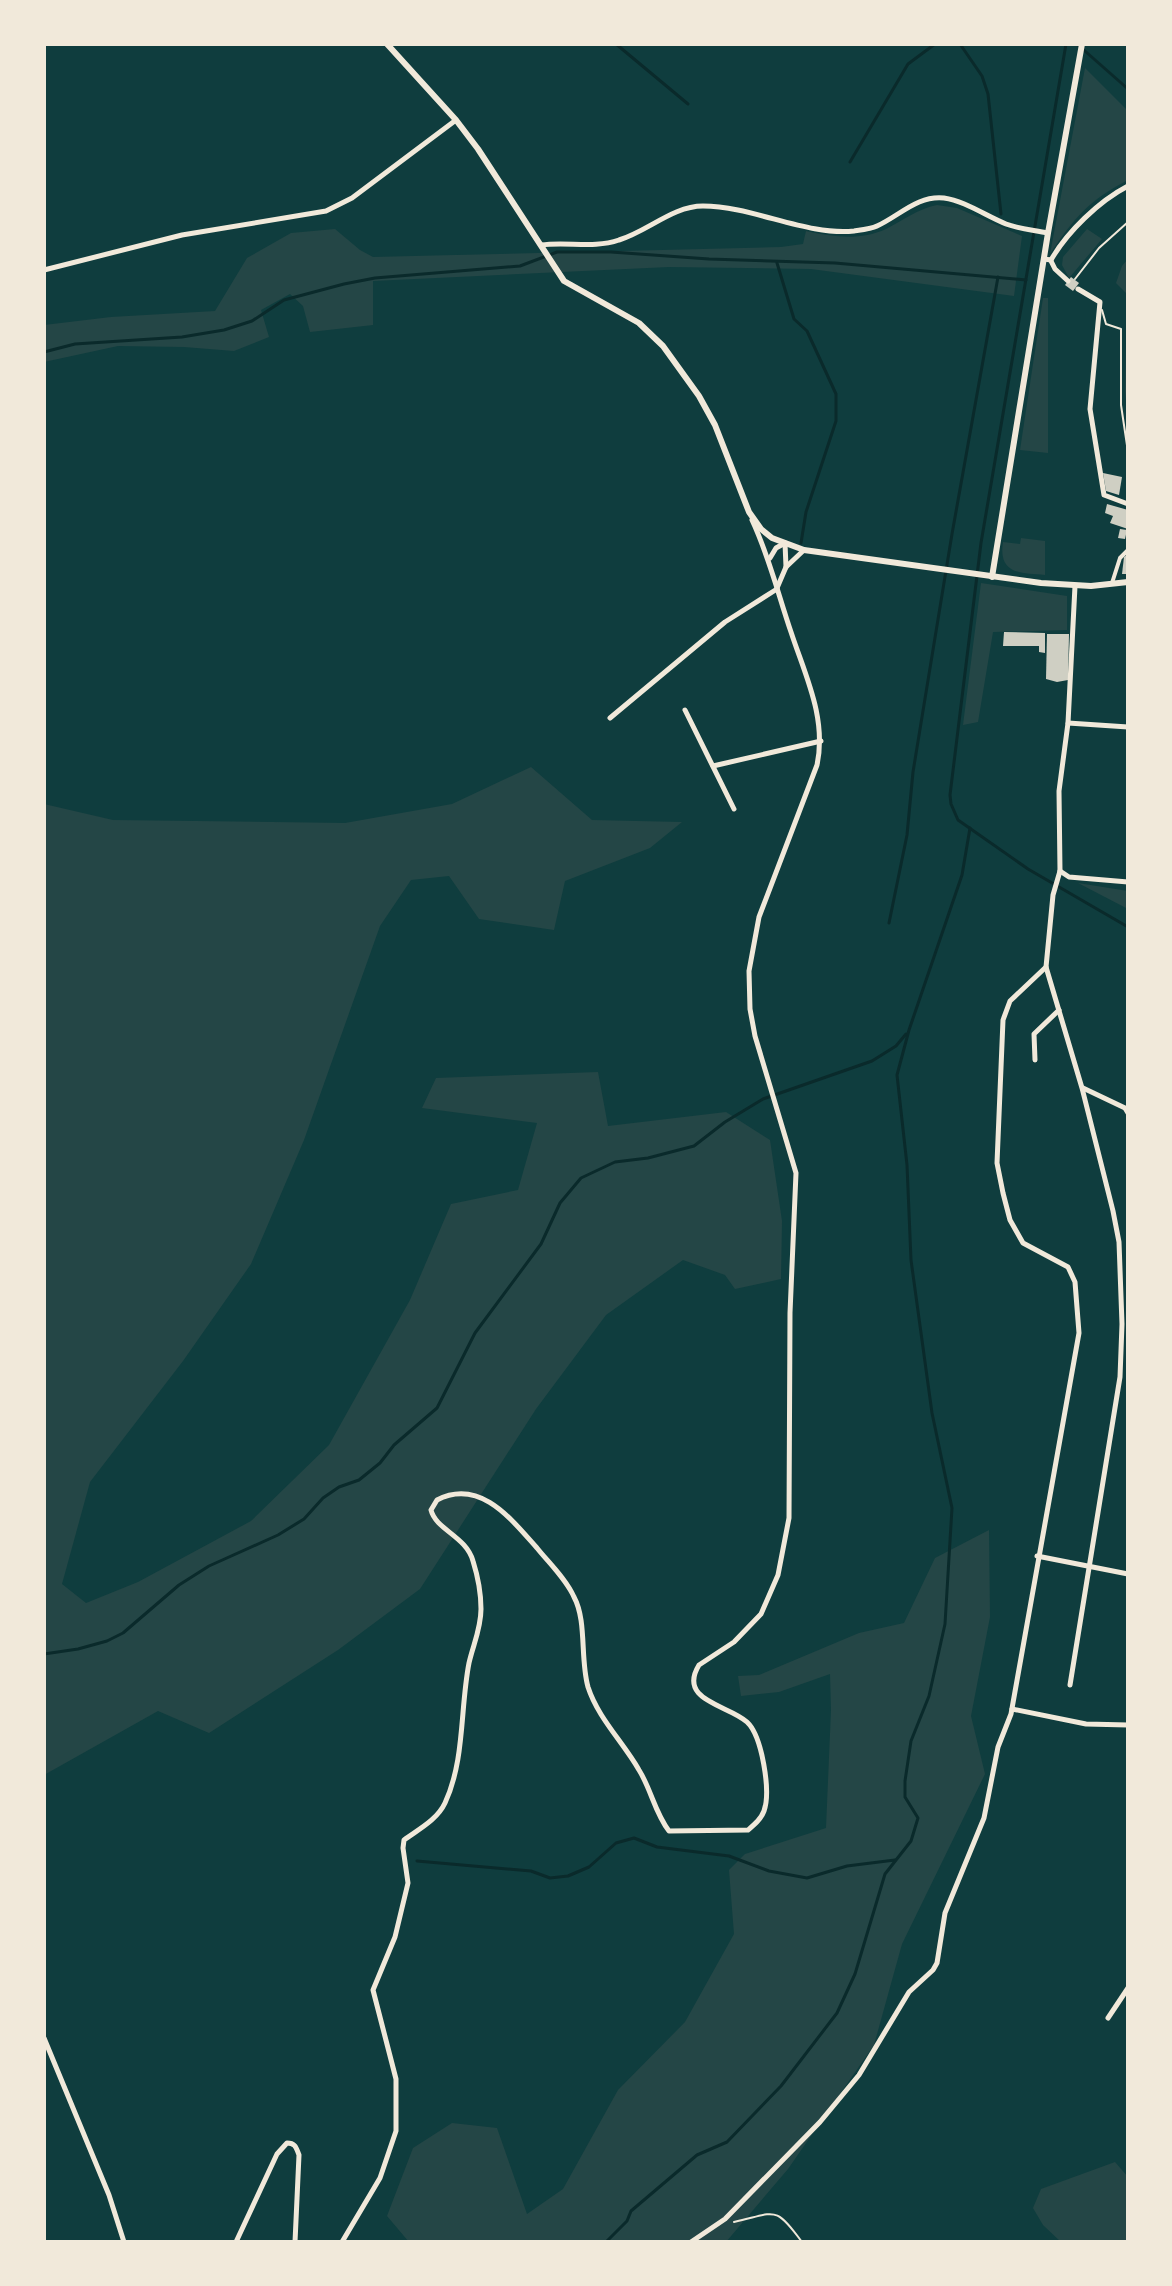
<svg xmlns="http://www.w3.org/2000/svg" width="1172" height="2286" font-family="'Fira Sans Condensed',sans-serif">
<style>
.green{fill:#244646}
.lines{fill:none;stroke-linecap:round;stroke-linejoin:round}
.stream{stroke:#0a2a2b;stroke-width:3}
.building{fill:#cfcfc3}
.path{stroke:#f1e9da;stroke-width:2}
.service{stroke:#f1e9da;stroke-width:2}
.pedestrian{stroke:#f1e9da;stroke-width:4}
.minor{stroke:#f1e9da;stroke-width:5}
.tertiary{stroke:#f1e9da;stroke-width:6}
</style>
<rect width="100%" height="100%" fill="#0f3d3e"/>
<g class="green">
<path d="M1085 68 1128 111V180C1089 200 1074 218 1050 254Z"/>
<path d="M937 205 957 208 1022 236 1014 296 811 269 669 267 373 281V325L310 332 303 306 290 294 261 310 269 337 234 351 184 347 118 346 44 362V325L111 317 215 311 247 258 291 233 335 229 360 250 373 257 781 247 803 244 806 231C833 237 860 241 886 229 904 220 917 209 937 205Z"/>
<path d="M1087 229 1102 239 1069 278 1062 265 1063 257Z"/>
<path d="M1128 259V421L1125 391 1127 294 1116 283 1122 266Z"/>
<path d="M1043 298H1048V453L1020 450Z"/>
<path d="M1021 538 1045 541V575C1020 573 998 574 1003 542L1020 544Z"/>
<path d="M981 583 1067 596V630L993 632 978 722 963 725Z"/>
<path d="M531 767 592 820 682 822 650 848 565 881 554 930 479 919 449 876 411 880 380 926 304 1140 251 1264 183 1361 90 1482 62 1584 86 1603 138 1582 251 1521 329 1445 410 1300 451 1204 518 1190 537 1123 422 1108 436 1078 598 1072 608 1126 726 1112 770 1140 782 1221 781 1279 735 1289 725 1275 683 1260 606 1315 536 1409 420 1589 338 1650 209 1733 158 1711 44 1775V804L113 820 345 823 452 804Z"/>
<path d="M1078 883 1128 891V909Z"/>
<path d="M989 1530 990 1617 971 1716 985 1774 902 1944 874 2045 788 2169 726 2242H409L387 2216 413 2148 452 2123 497 2128 527 2214 563 2189 618 2090 685 2022 734 1934 729 1870 745 1854 826 1828 831 1710 830 1674 779 1692 741 1696 738 1676 759 1675 859 1633 904 1623 935 1558Z"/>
<path d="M1115 2162 1128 2177V2242H1061L1043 2225 1033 2208 1041 2189Z"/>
</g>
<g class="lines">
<g class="stream">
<path d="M616 44 688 104"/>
<path d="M960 44 982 76 988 94 1001 214"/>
<path d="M1066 44 981 543 950 795 951 804 958 820 1028 869 1128 927"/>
<path d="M1077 44 1128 89"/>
<path d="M850 162 908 64 935 44"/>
<path d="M777 263 794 319 807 331 836 394V421L806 512 801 543"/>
<path d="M44 352 75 344 182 337 224 330 252 321 284 300 344 284 375 278 520 266 557 252H611L709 259 835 263 1026 280"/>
<path d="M889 923 907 835 913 772 952 534 998 277"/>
<path d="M44 1654 78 1649 107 1641 123 1633 179 1585 209 1566 278 1535 304 1519 323 1498 339 1487 359 1480 380 1463 394 1445 437 1408 475 1333 541 1244 560 1203 581 1178 615 1162 648 1158 694 1146 725 1122 763 1099 872 1061 896 1046 906 1034"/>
<path d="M417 1861 531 1871 550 1878 568 1876 589 1867 616 1843 634 1838 657 1847 729 1856 769 1871 807 1878 847 1866 895 1860"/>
<path d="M606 2242 627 2221 631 2211 697 2155 727 2142 781 2086 837 2013 855 1974 885 1874 911 1841 918 1818 905 1797V1781L911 1741 929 1696 945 1624 952 1508 932 1413 911 1260 907 1165 897 1075 909 1030 962 875 970 828"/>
</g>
</g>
<g class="building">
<path d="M1071 277 1079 283 1073 291 1065 285Z"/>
<path d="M1103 473 1122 477 1119 495 1106 491Z"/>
<path d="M1107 504 1128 510V529L1110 523 1113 516 1105 513Z"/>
<path d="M1120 529 1127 530 1125 539 1118 538Z"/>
<path d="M1128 554V574H1122L1124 557Z"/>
<path d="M1004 632 1045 633V653L1039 652V646H1003Z"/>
<path d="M1047 634H1069L1068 680 1057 682 1046 679Z"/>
</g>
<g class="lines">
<path class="path" d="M734 2222C776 2213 774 2204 802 2242"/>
<g class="service">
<path d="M1075 279 1099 248 1128 222"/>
<path d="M1102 310 1106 324 1121 329V405L1128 452"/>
</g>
<path class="pedestrian" d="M1112 583 1120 558 1128 550"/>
<g class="minor">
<path d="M541 245C567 241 593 249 619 240 648 231 673 206 703 206 752 206 807 236 854 231 861 230 871 229 877 226 899 216 918 195 944 198 965 201 986 216 1006 224 1019 229 1034 230 1048 233"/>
<path d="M1044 259 1051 260C1067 232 1099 201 1128 186"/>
<path d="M1051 261 1055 269 1068 281"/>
<path d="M44 270 182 235 326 211 352 198 456 120"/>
<path d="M1078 289 1100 302 1090 409 1104 495 1128 504"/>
<path d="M770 558 776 548 785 543 786 567"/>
<path d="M777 588 786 567 804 550"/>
<path d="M685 710 734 809"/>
<path d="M610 718 725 622 777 589"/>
<path d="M1068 723 1128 727"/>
<path d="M713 766 821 741"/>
<path d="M1060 871 1069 877 1128 882"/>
<path d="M1035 1060 1034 1034 1059 1010"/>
<path d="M1083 1088 1125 1108 1128 1113"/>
<path d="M1037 1556 1128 1574"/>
<path d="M1070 1685 1120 1377 1122 1324 1119 1242 1113 1211 1082 1088 1046 967 1053 895 1060 871 1059 791 1068 723 1075 586"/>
<path d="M1012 1709 1086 1724 1128 1725"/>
<path d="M1108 2018 1128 1988"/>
<path d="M44 2038 109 2195 124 2242"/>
<path d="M236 2242 277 2154 287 2143C295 2143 296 2147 299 2155L295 2242"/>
<path d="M342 2242 380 2178 396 2131V2079L373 1990 395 1937 408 1883 403 1848 404 1840C419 1829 437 1820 445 1803 465 1760 460 1709 469 1663 473 1645 481 1629 481 1609 481 1593 478 1577 473 1561 466 1536 436 1530 431 1510L437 1500C480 1478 511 1519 537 1548 549 1563 566 1579 574 1597 587 1621 580 1659 588 1687 598 1718 623 1742 639 1770 651 1789 655 1813 669 1831L748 1830C755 1824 761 1819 764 1811 771 1791 762 1736 747 1722 729 1705 677 1701 699 1665L734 1642 761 1614 778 1575 789 1518 790 1313 796 1173 755 1036 750 1009 749 971 759 917 817 765C827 718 805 675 791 632 778 594 769 556 752 520"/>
<path d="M691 2242 725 2219 820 2122 859 2075 909 1992 933 1970 937 1963 945 1913 984 1818 998 1747 1011 1714 1079 1333 1075 1282 1068 1267 1023 1243 1010 1220 1003 1193 997 1163 1003 1020 1010 1001 1046 967"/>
</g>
<g class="tertiary">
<path d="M387 44 456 120 478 149 564 281 639 323 663 346 699 396 715 425 749 512 761 529 772 538 804 550 1041 583 1091 586 1128 582"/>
<path d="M992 577 1048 233 1082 44"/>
</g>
</g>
<rect width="1172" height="2286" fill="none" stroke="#f1e9da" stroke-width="92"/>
</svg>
